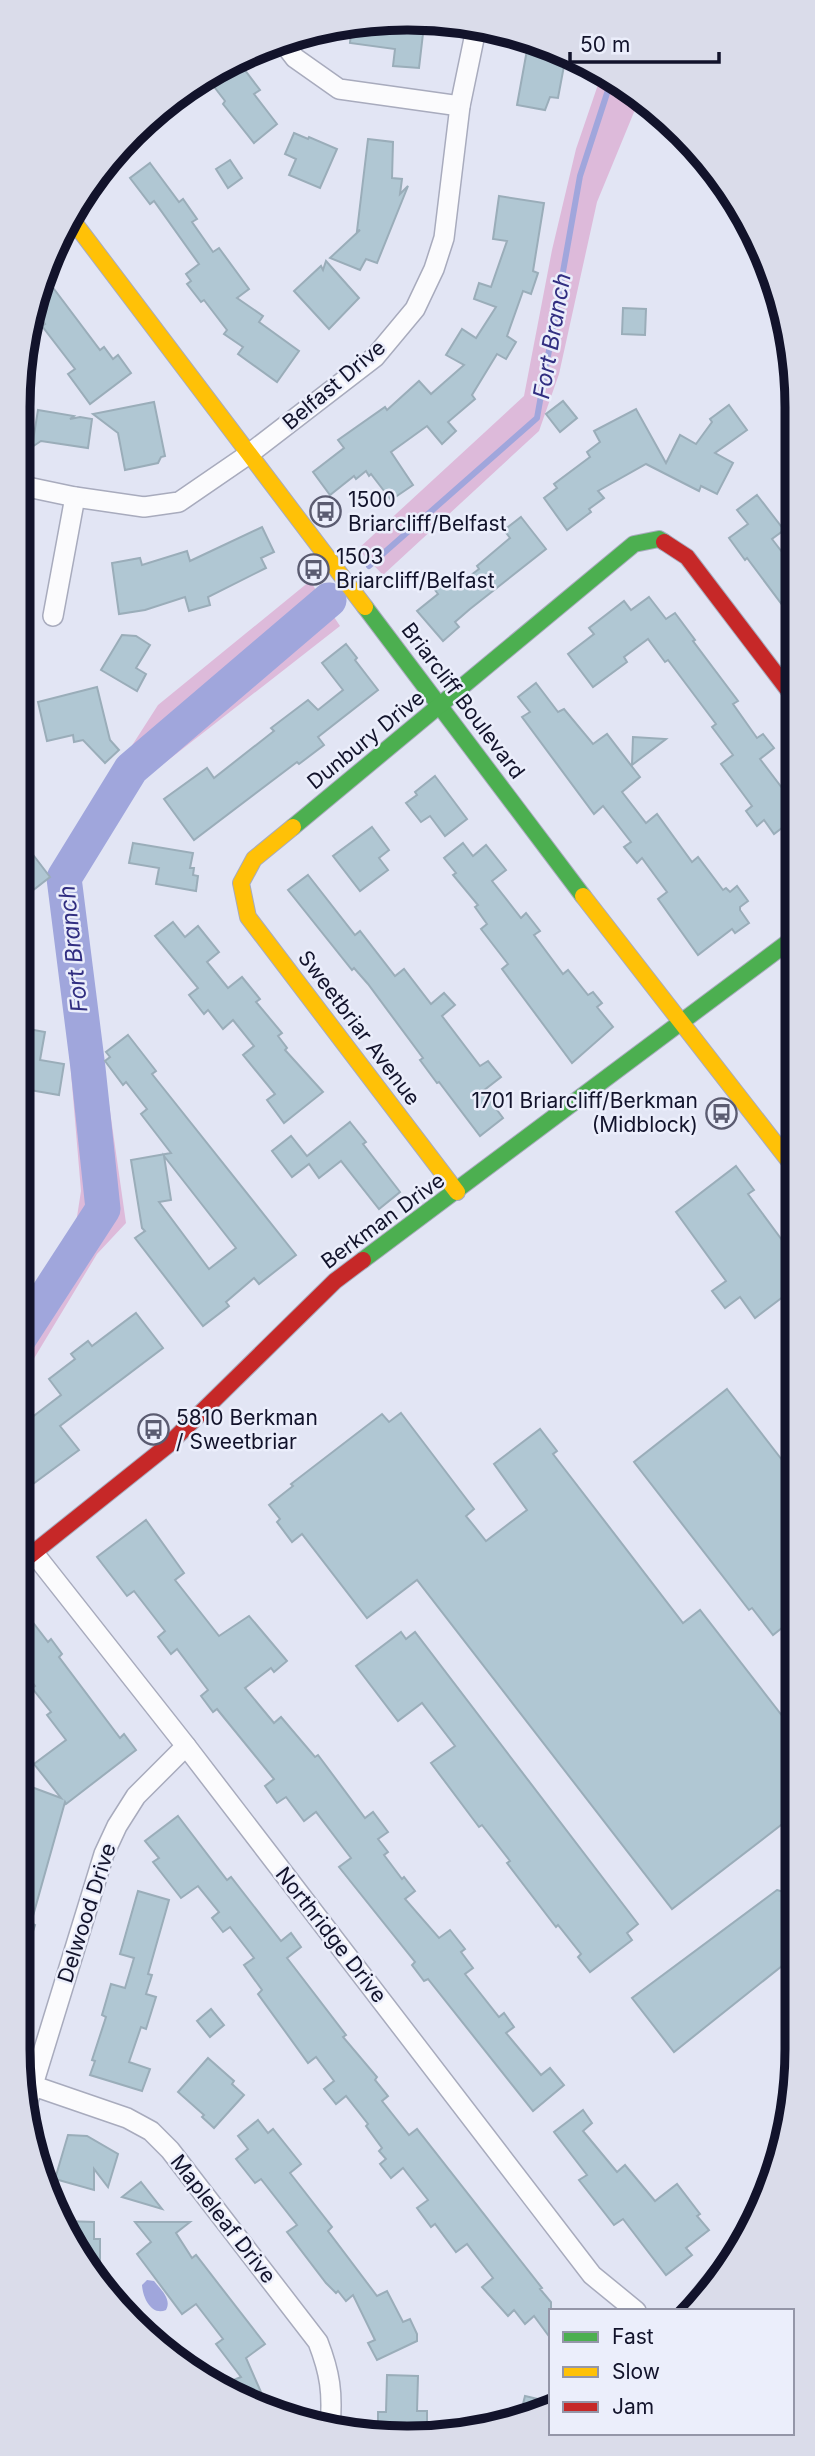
<svg xmlns="http://www.w3.org/2000/svg" width="815" height="2456" font-family="Inter,sans-serif">
<style>
.green{fill:#ddbada}
.water{fill:#a0a6dc}
.lines{fill:none;stroke-linecap:round;stroke-linejoin:round}
.stream{stroke:#a0a6dc;stroke-width:6}
.river{stroke:#a0a6dc;stroke-width:35}
.building{fill:#b0c7d3;stroke:#9aadb9;stroke-width:2;fill-rule:evenodd}
.street-casing{stroke:#a8abbd;stroke-width:22}
.fast-casing{stroke:#a8abbd;stroke-width:18}
.slow-casing{stroke:#a8abbd;stroke-width:18}
.jam-casing{stroke:#a8abbd;stroke-width:18}
.street{stroke:#fbfbfd;stroke-width:19}
.fast{stroke:#4caf50;stroke-width:16}
.slow{stroke:#ffc107;stroke-width:16}
.jam{stroke:#c62828;stroke-width:16}
.labels{text-anchor:middle;stroke-width:5;stroke-linejoin:round;paint-order:stroke}
.street-label{font-size:21px;fill:#12132b;stroke:#ebeefb}
.poi-label{font-size:21px;fill:#12132b;stroke:#ebeefb;text-anchor:start}
.water-label{font-size:23px;font-style:italic;fill:#312e81;stroke:#ebeefb}
.rim{fill:none;stroke:#12132b;stroke-width:9}
</style>
<rect width="100%" height="100%" fill="#e2e5f4"/>
<g class="green">
<path d="M603 70 639 100 597 202 559 374 539 431 383 575 358 549 524 396 552 250 576 149Z"/>
<path d="M310 581 340 626 144 779 78 887 126 1223 97 1254 18 1385V1319L74 1236 81 1191 57 908 56 864 158 705Z"/>
</g>
<path class="water" d="M147 2280 154 2281C161 2290 172 2299 166 2310 152 2316 143 2299 142 2285Z"/>
<g class="lines">
<path class="stream" d="M369 566 537 418 580 176 612 78"/>
<path class="river" d="M18 1340 103 1209 88 1068 64 878 131 769 329 600"/>
</g>
<g class="building">
<path d="M356 21 424 25 419 68 393 66 395 49 350 43 352 22Z"/>
<path d="M529 39 566 55 558 98 550 97 545 110 517 105Z"/>
<path d="M238 61 260 90 254 94 277 124 254 143 223 104 225 101 212 84 220 78 214 69Z"/>
<path d="M294 133 308 139 309 137 337 149 320 188 289 175 296 159 285 154Z"/>
<path d="M368 139 393 142 392 178 402 179 400 194 408 186 377 263 366 259 360 270 330 258 360 230 357 231Z"/>
<path d="M230 160 242 178 228 188 216 169Z"/>
<path d="M150 163 179 202 183 199 197 219 192 222 213 252 219 248 249 289 237 298 263 316 259 322 299 351 277 382 238 354 243 347 224 334 227 330 204 300 201 302 187 284 191 281 186 274 199 264 154 201 150 204 130 178Z"/>
<path d="M499 196 544 203 533 271 538 273 531 294 523 291 507 336 516 342 506 359 497 354 472 395 475 399 448 422 456 431 442 444 427 426 391 452 413 485 391 500 371 474 369 476 366 471 356 479 354 476 330 495 313 472 344 448 338 440 385 407 387 410 419 381 431 394 464 365 446 355 462 329 476 338 496 307 474 299 479 283 491 287 507 241 493 239Z"/>
<path d="M326 261 359 298 329 329 294 291 321 266 323 270Z"/>
<path d="M45 277 100 350 104 347 113 359 118 355 131 373 90 404 68 374 75 369 42 326 45 324 31 306Z"/>
<path d="M623 308 646 309 645 335 622 334Z"/>
<path d="M563 401 577 418 560 432 546 414Z"/>
<path d="M154 402 165 456 161 457 158 463 125 470 118 433 93 414Z"/>
<path d="M729 405 747 430 715 453 733 463 717 494 701 486 699 491 646 464 598 491 604 498 589 509 591 512 567 530 544 498 557 488 554 484 590 457 587 452 600 442 594 431 636 409 666 463 680 435 696 444 712 422 710 419Z"/>
<path d="M38 410 74 416 70 419 80 417 92 419 88 448 41 441 32 447Z"/>
<path d="M757 495 784 530 772 539 795 569V622L747 558 745 560 729 538 748 524 737 510Z"/>
<path d="M521 517 546 549 470 609 455 622 459 627 443 641 417 611 438 594 435 590 448 579 455 587 479 569 477 566 510 538 504 530Z"/>
<path d="M262 527 274 552 261 558 266 568 208 597 210 605 189 611 185 597 145 610 119 614 112 563 140 558 142 565 187 551 190 561Z"/>
<path d="M649 597 666 619 675 613 695 640 693 641 738 701 733 704 757 738 763 734 774 748 760 759 795 805V845L782 828 774 834 764 820 757 826 746 811 752 806 721 764 733 755 712 727 716 724 668 660 665 662 648 639 624 657 627 662 593 687 568 654 594 634 589 628 624 601 631 610Z"/>
<path d="M122 635 136 636 150 645 136 668 146 674 137 691 101 670Z"/>
<path d="M346 644 357 658 355 660 378 690 318 737 324 745 299 764 297 762 194 840 164 799 207 768 214 778 274 731 271 728 308 700 318 710 343 690 322 663Z"/>
<path d="M536 683 558 712 564 709 593 744 607 734 640 777 622 792 646 823 657 814 692 862 698 857 723 890 726 888 730 892 737 886 748 901 740 907V910L749 923 735 933 732 929 698 955 658 899 667 892 642 858 637 863 624 847 631 842 603 806 594 814 522 717 530 712 518 697Z"/>
<path d="M97 687 110 740 119 750 105 763 83 740 74 742 73 735 47 741 38 702Z"/>
<path d="M633 737 666 739 632 765Z"/>
<path d="M435 776 467 819 445 836 430 816 421 822 406 803 417 795 415 792Z"/>
<path d="M372 827 389 850 379 858 388 870 360 891 333 856Z"/>
<path d="M18 835 50 877 18 902Z"/>
<path d="M133 843 193 853 190 868H194L193 875 198 876 196 891 156 884 159 868 129 863Z"/>
<path d="M463 843 473 856 486 845 506 870 492 881 521 918 526 913 540 931 534 935 563 974 568 970 588 995 593 992 602 1003 597 1007 613 1027 572 1063 502 969 508 964 481 929 487 924 475 907 478 905 453 875 456 873 444 858Z"/>
<path d="M308 875 355 935 360 931 395 976 404 969 431 1004 444 993 455 1005 442 1016 480 1066 488 1061 501 1077 483 1091 503 1118 480 1136 439 1082 437 1083 420 1060 423 1058 368 984 354 968 352 970 288 890Z"/>
<path d="M173 922 185 937 198 926 219 952 207 962 228 988 242 977 260 999 256 1002 282 1033 278 1036 287 1048 285 1050 323 1092 284 1123 267 1100 275 1094 243 1055 254 1046 233 1020 223 1029 208 1010 204 1014 189 995 198 988 155 936Z"/>
<path d="M23 1028 45 1032 40 1060 64 1064 59 1095 18 1088V1058Z"/>
<path d="M128 1035 156 1071 152 1074 296 1255 259 1284 254 1278 226 1302 229 1306 203 1326 135 1238 145 1231 142 1228 131 1160 171 1153 141 1114 147 1109 126 1082 123 1085 105 1061 110 1057 106 1052ZM164 1156 236 1248 209 1269 159 1202 171 1200Z"/>
<path d="M350 1122 366 1142 363 1144 400 1192 379 1209 341 1161 319 1178 309 1164 292 1177 272 1151 291 1136 307 1156Z"/>
<path d="M736 1166 754 1190 748 1194 796 1259V1287L755 1318 740 1297 725 1308 712 1291 726 1281 676 1212Z"/>
<path d="M136 1313 163 1348 60 1426 79 1450 18 1495V1428L61 1395 49 1379 75 1359 71 1354 88 1341 92 1346Z"/>
<path d="M727 1389 796 1478 797 1616 773 1635 752 1608 749 1610 634 1462Z"/>
<path d="M401 1413 474 1509 466 1516 486 1541 527 1510 494 1464 540 1429 557 1451 553 1454 683 1623 700 1610 797 1735V1838L785 1822 672 1909 417 1580 367 1618 302 1534 292 1542 277 1522 280 1519 269 1505 293 1486 291 1484 382 1414 389 1422Z"/>
<path d="M146 1520 184 1573 175 1580 219 1636 249 1616 287 1661 274 1672 271 1668 245 1688 274 1723 281 1717 315 1757 318 1755 365 1818 373 1812 388 1832 378 1839 388 1852 384 1855 402 1879 404 1877 415 1891 405 1899 439 1938 450 1930 465 1949 461 1952 473 1968 465 1974 499 2017 504 2013 514 2027 506 2033 541 2075 550 2068 564 2085 533 2111 428 1979 424 1981 412 1965 415 1962 339 1867 351 1858 316 1812 304 1821 286 1797 277 1803 265 1786 274 1779 217 1709 213 1712 201 1696 208 1690 177 1649 171 1654 158 1637 165 1631 134 1591 127 1596 97 1557Z"/>
<path d="M18 1603 48 1642 51 1639 62 1654 59 1657 120 1738 124 1734 136 1750 66 1804 65 1802 31 1923 35 1925 21 1970H18V1782L61 1798 34 1764 66 1740 47 1715 51 1712 32 1688 35 1686 18 1663Z"/>
<path d="M401 1632 406 1639 415 1632 638 1924 627 1933 632 1940 590 1972 578 1957 581 1954 558 1925 556 1927 507 1863 510 1861 482 1825 479 1827 431 1763 455 1746 422 1703 398 1721 356 1666Z"/>
<path d="M178 1816 227 1880 231 1877 281 1941 291 1933 301 1947 287 1958 346 2035 343 2037 377 2077 375 2080 388 2096 382 2101 409 2135 417 2129 542 2288 540 2289 551 2302V2339L534 2316 525 2324 514 2310 508 2316 482 2287 493 2278 467 2244 456 2252 435 2224 431 2227 417 2208 428 2200 403 2168 391 2178 380 2164 386 2159 379 2151 382 2148 366 2126 368 2124 346 2096 336 2104 324 2089 334 2081 316 2057 308 2063 258 1994 262 1990 244 1965 254 1958 230 1927 223 1932 212 1918 219 1912 198 1886 181 1898 153 1862 159 1858 145 1841Z"/>
<path d="M777 1890 797 1896V1954L674 2052 632 1998Z"/>
<path d="M138 1891 169 1900 148 1974 152 1975 146 1994 156 1997 146 2029 141 2027 129 2062 150 2069 142 2091 90 2075 95 2061 92 2060 106 2017 102 2015 111 1984 125 1988 134 1958 120 1954Z"/>
<path d="M211 2009 224 2025 210 2037 197 2021Z"/>
<path d="M208 2058 234 2081 232 2084 244 2095 214 2128 202 2117 204 2115 178 2092Z"/>
<path d="M583 2110 592 2123 583 2131 617 2172 625 2165 655 2201 677 2184 700 2214 697 2216 709 2230 686 2248 692 2255 666 2275 623 2219 614 2225 579 2180 587 2175 554 2132Z"/>
<path d="M258 2120 268 2133 273 2129 301 2164 290 2173 332 2227 328 2231 377 2296 387 2291 403 2322 410 2319 417 2334V2341L377 2360 368 2343 375 2340 353 2295 346 2301 338 2291 336 2293 326 2283 287 2232 297 2225 261 2179 255 2183 236 2159 248 2149 238 2136Z"/>
<path d="M68 2135 87 2136 118 2154 108 2187 94 2169V2190L55 2179Z"/>
<path d="M141 2182 162 2209 122 2197Z"/>
<path d="M62 2221 94 2222V2239H100V2283Z"/>
<path d="M135 2222H190L176 2233 192 2258 196 2255 265 2344 246 2358 268 2408 235 2398 219 2386 241 2377 216 2344 223 2339 196 2304 182 2314 137 2254 151 2242Z"/>
<path d="M387 2375 418 2376 417 2411H427V2431L378 2429V2412H386Z"/>
<path d="M525 2396 551 2402V2406L519 2420Z"/>
</g>
<g class="lines">
<defs>
<g id="street">
<path d="M285 45 295 58 339 89 460 106"/>
<path d="M18 485 75 497 144 507 179 502 249 454 375 357 415 309 434 269 444 238 460 106 476 29"/>
<path d="M53 616 75 497"/>
<path d="M18 965 19 967"/>
<path d="M33 1552 186 1746 592 2275 636 2311"/>
<path d="M31 2085 127 2118 151 2131 170 2150 318 2342C330 2373 333 2393 330 2427"/>
<path d="M28 2101 104 1854 117 1826 136 1796 186 1746"/>
</g>
<g id="fast">
<path d="M365 607 583 896"/>
<path d="M293 827 634 544 659 539 664 542"/>
<path d="M363 1260 795 937"/>
<path d="M686 2311 743 2241"/>
</g>
<g id="slow">
<path d="M73 221 365 607"/>
<path d="M293 827 254 859 241 883 248 917 457 1192"/>
<path d="M583 896 796 1170"/>
</g>
<g id="jam">
<path d="M664 542 687 557 795 699"/>
<path d="M18 1565 167 1446 335 1281 363 1260"/>
</g>
</defs>
<use href="#street" class="street-casing"/>
<use href="#fast" class="fast-casing"/>
<use href="#slow" class="slow-casing"/>
<use href="#jam" class="jam-casing"/>
<use href="#street" class="street"/>
<use href="#fast" class="fast"/>
<use href="#slow" class="slow"/>
<use href="#jam" class="jam"/>
</g>
<defs>
<symbol id="bus-ring" viewBox="-11 -11 22 22"><circle r="9.5" fill="#ebeefb" stroke="#5b5c71" stroke-width="1.5"/><path d="M-5-6H5V4H4V6H2V4H-2V6H-4V4H-5ZM-3.5-4V0h7V-4ZM-3.5 1.2v1.5H-2V1.2ZM2 1.2v1.5H3.5V1.2Z" fill="#5b5c71"/></symbol>
</defs>
<g fill-rule="evenodd">
<use href="#bus-ring" x="308" y="494" width="35" height="35"/>
<use href="#bus-ring" x="296" y="552" width="35" height="35"/>
<use href="#bus-ring" x="704" y="1096" width="35" height="35"/>
<use href="#bus-ring" x="136" y="1412" width="35" height="35"/>
</g>
<g class="labels">
<g class="street-label">
<text transform="translate(334 385) rotate(-40)" y="7">Belfast Drive</text>
<text transform="translate(463 701) rotate(53)" y="7">Briarcliff Boulevard</text>
<text transform="translate(366 740) rotate(-39)" y="7">Dunbury Drive</text>
<text transform="translate(359 1028) rotate(53)" y="7">Sweetbriar Avenue</text>
<text transform="translate(383 1221) rotate(-36)" y="7">Berkman Drive</text>
<text transform="translate(87 1913) rotate(-72)" y="7">Delwood Drive</text>
<text transform="translate(331 1935) rotate(52)" y="7">Northridge Drive</text>
<text transform="translate(223 2219) rotate(52)" y="7">Mapleleaf Drive</text>
</g>
<g class="poi-label">
<text x="348" y="507">1500<tspan x="348" dy="24">Briarcliff/Belfast</tspan></text>
<text x="336" y="564">1503<tspan x="336" dy="24">Briarcliff/Belfast</tspan></text>
<text x="698" y="1108" text-anchor="end">1701 Briarcliff/Berkman<tspan x="698" dy="24">(Midblock)</tspan></text>
<text x="176" y="1425">5810 Berkman<tspan x="176" dy="24">/ Sweetbriar</tspan></text>
</g>
<g class="water-label">
<text transform="translate(552 336) rotate(-80)" y="8">Fort Branch</text>
<text transform="translate(73 949) rotate(-96)" y="8">Fort Branch</text>
</g>
</g>
<path d="M0 0H815V2456H0ZM407 30H408A377 377 0 0 1 785 407V2049A377 377 0 0 1 408 2426H407A377 377 0 0 1 30 2049V407A377 377 0 0 1 407 30Z" fill="#dadcea" fill-rule="evenodd"/>
<path class="rim" d="M407 30H408A377 377 0 0 1 785 407V2049A377 377 0 0 1 408 2426H407A377 377 0 0 1 30 2049V407A377 377 0 0 1 407 30Z"/>
<rect x="549" y="2309" width="245" height="126" fill="#ebeefb" stroke="#9496a8" stroke-width="2"/>
<rect x="563" y="2332" width="35" height="10" fill="#4caf50" stroke="#9496a8" stroke-width="2"/>
<text x="612" y="2344" font-size="21" fill="#12132b">Fast</text>
<rect x="563" y="2367" width="35" height="10" fill="#ffc107" stroke="#9496a8" stroke-width="2"/>
<text x="612" y="2379" font-size="21" fill="#12132b">Slow</text>
<rect x="563" y="2402" width="35" height="10" fill="#c62828" stroke="#9496a8" stroke-width="2"/>
<text x="612" y="2414" font-size="21" fill="#12132b">Jam</text>
<path d="M570 52v10h149v-10" fill="none" stroke="#12132b" stroke-width="3.5"/>
<text x="580" y="52" font-size="21" fill="#12132b" stroke="#ebeefb" stroke-width="5" paint-order="stroke">50 m</text>
</svg>
